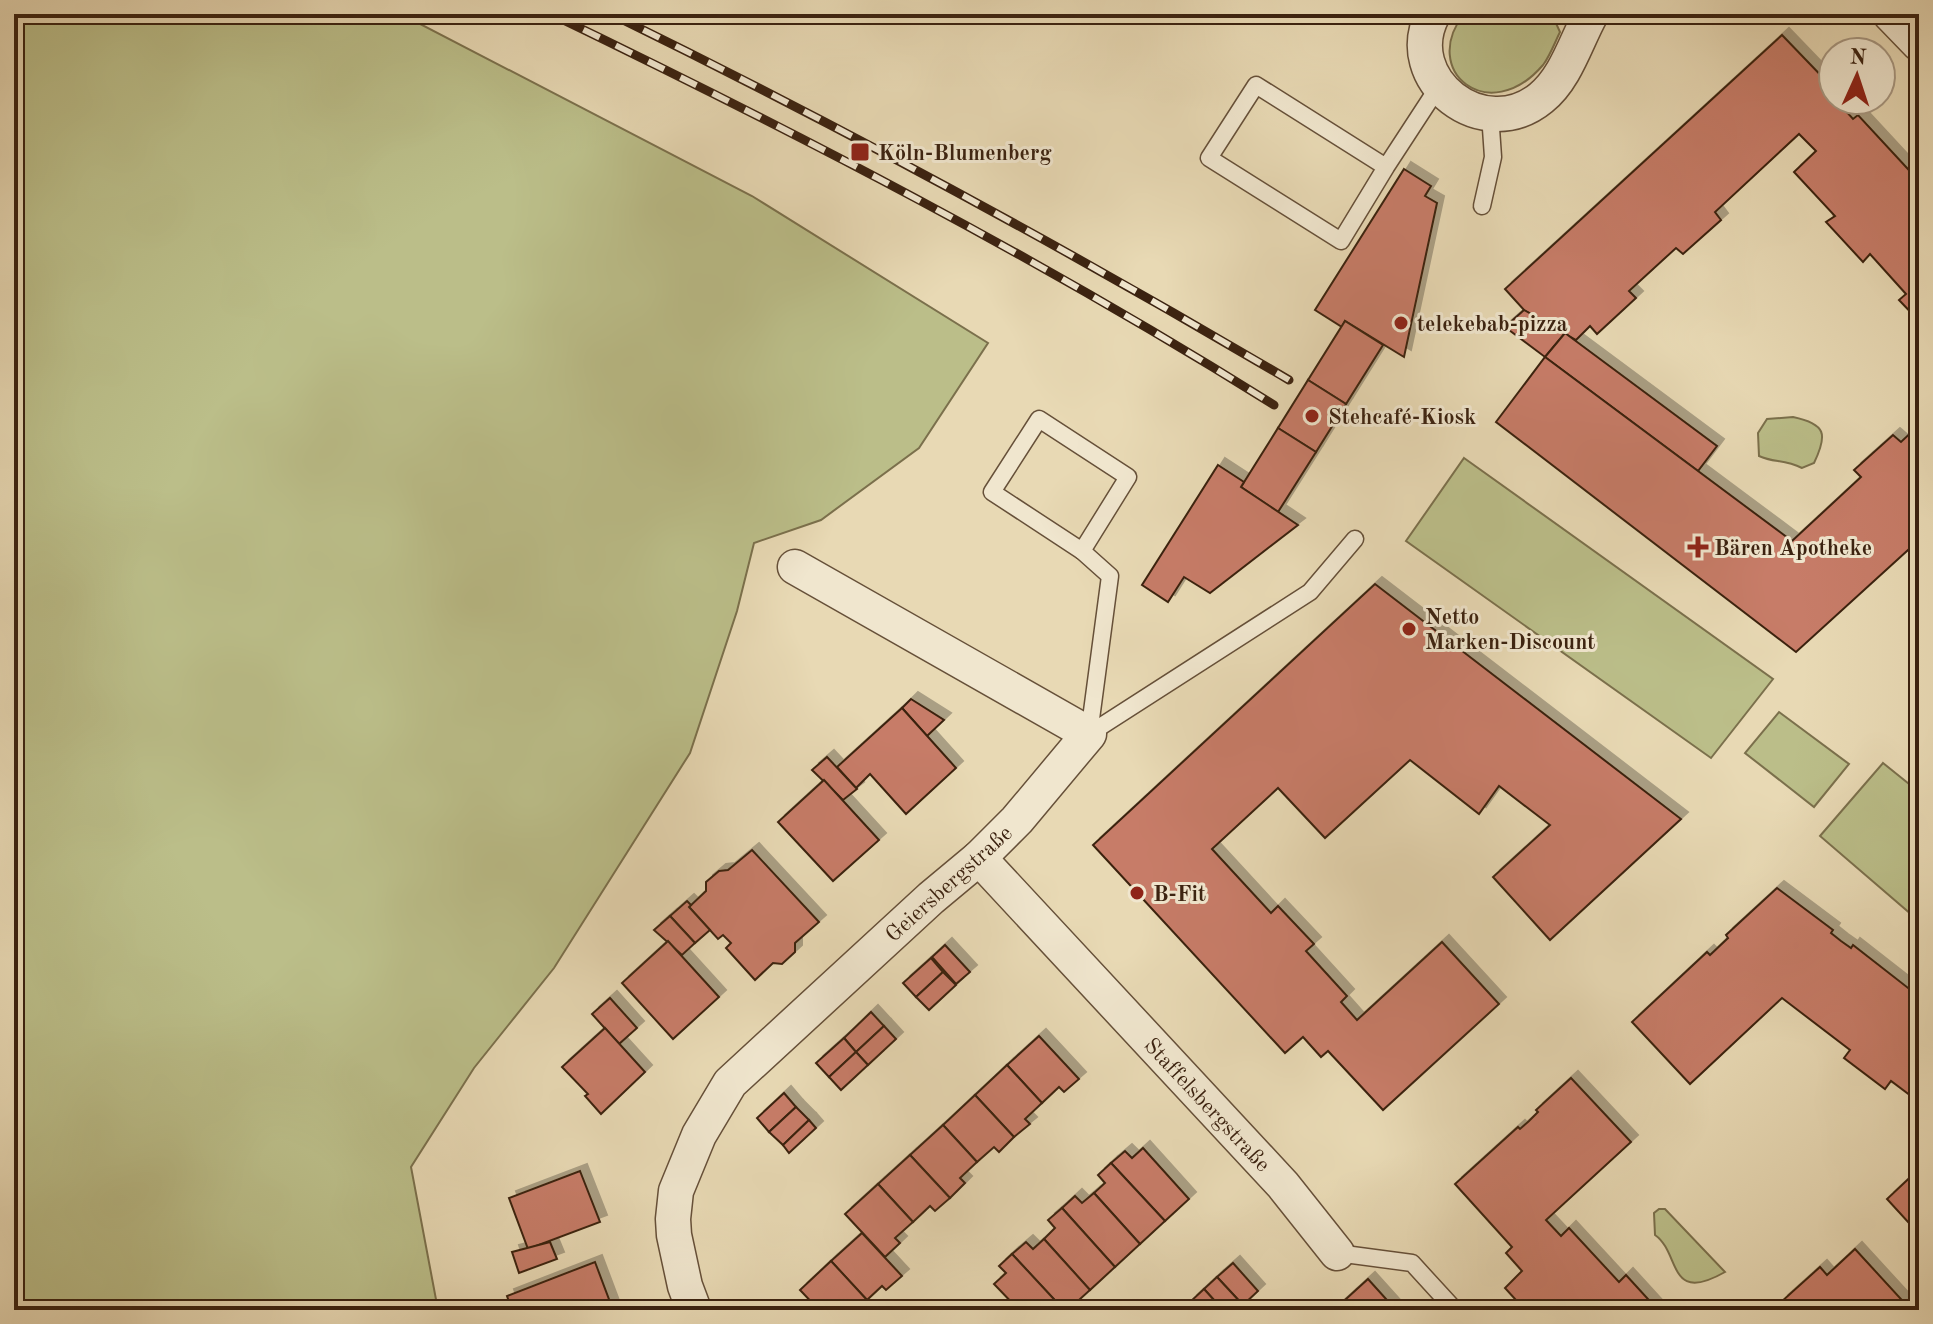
<svg xmlns="http://www.w3.org/2000/svg" width="1933" height="1324" font-family="'Old Standard TT',serif">
<style>
.green{fill:#bbbe89;stroke:#7b704c;stroke-width:2}
.building{fill:#c77c67;stroke:#3b2210;stroke-width:2;filter:url(#shadow)}
.lines{fill:none;stroke-linecap:round;stroke-linejoin:round}
.lane-casing{stroke:#665039;stroke-width:19}
.street-casing{stroke:#665039;stroke-width:37}
.lane{stroke:#f0e6ce;stroke-width:16}
.street{stroke:#f0e6ce;stroke-width:34}
.rail-casing{stroke:#3b2210;stroke-width:9}
.rail{stroke:#f0e6ce;stroke-width:6;stroke-dasharray:18;stroke-linecap:butt}
.poi-dot{fill:#8f2418;stroke:#f0e6ce;stroke-width:3}
.labels{text-anchor:middle;stroke-width:6;stroke-linejoin:round;paint-order:stroke}
.poi-label{font-size:22px;font-weight:bold;fill:#3b2210;stroke:#f0e6ce;text-anchor:start}
.street-label{font-size:22px;fill:#3b2210;stroke:#f0e6ce}
</style>
<defs>
<filter id="shadow"><feDropShadow dx="7" dy="-7" stdDeviation="0" flood-color="#0004"/></filter>
</defs>
<rect width="100%" height="100%" fill="#e8d9b4"/>
<filter id="stains"><feTurbulence type="fractalNoise" baseFrequency=".0025" numOctaves="4"/><feColorMatrix values="0 0 0 0 .2 0 0 0 0 .09 0 0 0 0 .02 0 0 0 .5 -.17"/></filter>
<radialGradient id="worn" r=".72"><stop offset=".6" stop-color="#630" stop-opacity="0"/><stop offset="1" stop-color="#630" stop-opacity=".3"/></radialGradient>
<g class="green">
<path d="M14 14H401L752 196 988 343 919 448 821 520 754 543 737 611 690 753 554 968 474 1068 411 1167 438 1310H14Z"/>
<path d="M1464 14H1539L1555 21 1560 32C1555 42 1550 56 1543 65 1489 128 1419 71 1464 14Z"/>
<path d="M1793 417C1826 424 1828 434 1814 463L1802 468C1784 459 1774 463 1759 456L1758 433 1767 419Z"/>
<path d="M1464 458 1773 679 1711 758 1406 541Z"/>
<path d="M1779 712 1849 764 1814 807 1745 753Z"/>
<path d="M1883 763 1919 792V921L1820 836Z"/>
<path d="M1659 1209H1665L1725 1272C1667 1305 1681 1253 1655 1235L1654 1213Z"/>
</g>
<g class="building">
<path d="M1782 35 1833 88V100H1836L1853 119 1858 115 1919 181V321L1899 300 1906 294 1870 254 1863 262 1826 222 1835 216 1794 172 1816 151 1799 134 1715 212 1721 220 1683 254 1676 248 1629 291 1636 298 1597 334 1590 326 1576 340 1524 310 1505 289Z"/>
<path d="M1404 169 1431 186 1425 196 1437 203 1404 357 1345 321 1342 327 1315 310Z"/>
<path d="M1524 310 1565 333 1545 357 1505 327Z"/>
<path d="M1345 321 1383 345 1346 404 1308 380Z"/>
<path d="M1565 333 1717 446 1698 471 1545 357Z"/>
<path d="M1545 357 1792 541 1861 477 1854 470 1893 435 1901 442 1919 425V540L1796 652 1496 422Z"/>
<path d="M1308 380 1346 404 1316 452 1278 428Z"/>
<path d="M1278 428 1316 452 1278 512 1241 487Z"/>
<path d="M1218 465 1244 482 1241 487 1298 525 1210 593 1184 577 1168 602 1142 585Z"/>
<path d="M1375 584 1681 819 1550 940 1493 877 1550 825 1499 786 1479 814 1410 760 1325 838 1278 788 1212 849 1271 913 1278 906 1314 944 1306 951 1347 996 1341 1002 1357 1020 1442 942 1499 1004 1383 1110 1328 1051 1321 1057 1303 1037 1285 1053 1093 845Z"/>
<path d="M911 699 944 720 927 736 902 708Z"/>
<path d="M902 708 956 768 906 814 870 774 856 788 837 767Z"/>
<path d="M827 757 857 789 843 800 812 770Z"/>
<path d="M824 780 879 840 833 881 778 822Z"/>
<path d="M752 850 819 922 795 943V952L782 964 773 963 755 980 726 948 731 943 723 935 718 939 689 907 706 891V882L719 871 728 870Z"/>
<path d="M1777 888 1833 930 1831 933 1841 941 1851 948 1853 945 1912 991 1910 993 1919 1001V1102L1891 1081 1885 1089 1844 1058 1850 1050 1782 998 1690 1084 1632 1022 1707 952 1710 955 1728 938 1726 935Z"/>
<path d="M687 901 691 905 689 907 710 930 695 943 670 916Z"/>
<path d="M670 916 695 943 682 955 654 930Z"/>
<path d="M668 941 719 997 673 1039 622 983Z"/>
<path d="M945 945 970 972 956 984 932 957Z"/>
<path d="M931 958 943 972 916 997 903 983Z"/>
<path d="M943 972 956 985 929 1010 916 997Z"/>
<path d="M610 998 637 1028 619 1044 592 1014Z"/>
<path d="M871 1012 884 1026 856 1052 844 1038Z"/>
<path d="M884 1026 896 1039 868 1065 856 1052Z"/>
<path d="M605 1028 645 1072 601 1114 585 1096 588 1094 562 1067Z"/>
<path d="M1039 1036 1079 1079 1064 1092 1059 1087 1042 1103 1007 1065Z"/>
<path d="M844 1038 856 1052 829 1077 816 1063Z"/>
<path d="M856 1052 868 1065 841 1090 829 1077Z"/>
<path d="M1007 1065 1042 1103 1025 1119 1030 1124 1014 1137 975 1095Z"/>
<path d="M1571 1078 1631 1142 1546 1220 1561 1236 1569 1228 1619 1282 1626 1275 1658 1310H1525L1505 1288 1522 1271 1506 1253 1512 1247 1455 1184 1518 1127 1520 1129 1529 1121 1538 1112 1536 1110Z"/>
<path d="M784 1093 796 1107 769 1132 757 1118Z"/>
<path d="M975 1095 1014 1137 999 1152 994 1147 977 1162 943 1125Z"/>
<path d="M796 1107 809 1120 783 1145 769 1132Z"/>
<path d="M809 1120 816 1128 789 1153 783 1145Z"/>
<path d="M943 1125 977 1162 960 1178 965 1183 950 1198 910 1155Z"/>
<path d="M1143 1148 1189 1199 1165 1221 1111 1163 1125 1151 1132 1158Z"/>
<path d="M910 1155 950 1198 935 1211 930 1206 913 1222 878 1184Z"/>
<path d="M1111 1163 1165 1221 1140 1244 1094 1193 1105 1183 1098 1175Z"/>
<path d="M1919 1169V1234L1887 1199Z"/>
<path d="M580 1171 600 1222 528 1249 509 1198Z"/>
<path d="M878 1184 913 1222 895 1238 900 1243 885 1257 845 1214Z"/>
<path d="M1094 1193 1140 1244 1115 1267 1062 1208 1075 1196 1082 1203Z"/>
<path d="M1062 1208 1115 1267 1090 1290 1044 1239 1055 1228 1048 1220Z"/>
<path d="M862 1233 902 1276 886 1290 882 1286 867 1300 831 1261Z"/>
<path d="M1044 1239 1090 1290 1068 1310H1064L1012 1254 1026 1242 1033 1249Z"/>
<path d="M550 1242 557 1259 519 1273 512 1252Z"/>
<path d="M1855 1249 1911 1310H1788L1781 1302 1820 1267 1827 1275Z"/>
<path d="M1012 1254 1064 1310H1019L994 1284 1006 1273 999 1266Z"/>
<path d="M831 1261 867 1300 855 1310H819L800 1290Z"/>
<path d="M595 1262 613 1310H512L507 1296Z"/>
<path d="M1233 1263 1258 1291 1243 1305 1217 1277Z"/>
<path d="M1217 1277 1243 1305 1237 1310H1223L1204 1289Z"/>
<path d="M1368 1279 1396 1310H1336L1335 1309Z"/>
<path d="M1204 1289 1223 1310H1197L1190 1302Z"/>
</g>
<g class="lines">
<defs>
<g id="lane">
<path d="M1386 167 1341 241 1209 158 1256 85 1386 167 1433 95 1443 90"/>
<path d="M1482 206 1493 157 1490 114"/>
<path d="M1039 419 1128 477 1082 551 992 492Z"/>
<path d="M1082 551 1110 576 1089 734"/>
<path d="M1089 734 1310 592 1355 539"/>
<path d="M1337 1253 1412 1263 1455 1310"/>
</g>
<g id="street">
<path d="M1433 14C1398 80 1484 145 1541 98 1566 78 1576 41 1591 14"/>
<path d="M1890 14 1919 44"/>
<path d="M979 858 1283 1185 1337 1253"/>
<path d="M694 1310 685 1286 674 1235 673 1219 676 1191 699 1135 730 1083 931 898 979 858 1017 820 1089 734 795 567"/>
</g>
</defs>
<use href="#lane" class="lane-casing"/>
<use href="#street" class="street-casing"/>
<use href="#lane" class="lane"/>
<use href="#street" class="street"/>
<defs>
<g id="rail">
<path d="M551 14C798 133 1041 259 1274 405"/>
<path d="M611 14C842 127 1067 249 1289 380"/>
</g>
</defs>
<use href="#rail" class="rail-casing"/>
<use href="#rail" class="rail"/>
</g>
<g class="poi-dot">
<rect x="850" y="142" width="20" height="20" rx="4"/>
<circle cx="1401" cy="323" r="8"/>
<circle cx="1312" cy="416" r="8"/>
<path d="M1694 535h8v8h8v8h-8v8h-8v-8h-8v-8h8z"/>
<circle cx="1409" cy="629" r="8"/>
<circle cx="1137" cy="893" r="8"/>
</g>
<g class="labels">
<g class="poi-label">
<text x="878" y="160">Köln-Blumenberg</text>
<text x="1417" y="331">telekebab-pizza</text>
<text x="1328" y="424">Stehcafé-Kiosk</text>
<text x="1714" y="555">Bären Apotheke</text>
<text x="1425" y="624">Netto<tspan x="1425" dy="25">Marken-Discount</tspan></text>
<text x="1153" y="901">B-Fit</text>
</g>
<g class="street-label">
<text transform="translate(948 883) rotate(-42)" y="8">Geiersbergstraße</text>
<text transform="translate(1208 1104) rotate(47)" y="8">Staffelsbergstraße</text>
</g>
</g>
<rect width="1933" height="1324" fill="none" stroke="#e8d9b4" stroke-width="48"/>
<rect x="16" y="16" width="1901" height="1292" fill="none" stroke="#3b2210" stroke-width="4"/>
<rect x="24" y="24" width="1885" height="1276" fill="none" stroke="#3b2210" stroke-width="2"/>
<g transform="translate(1857 76) rotate(3)"><circle r="38" fill="#f0e6ce" stroke="#a89882" stroke-width="2"/>
<path d="M0-6L14 30L0 20L-14 30Z" fill="#8f2418"/>
<text y="-12" font-size="22" font-weight="bold" text-anchor="middle" fill="#3b2210">N</text>
</g>
<rect width="100%" height="100%" filter="url(#stains)"/>
<rect width="100%" height="100%" fill="url(#worn)"/>
</svg>
